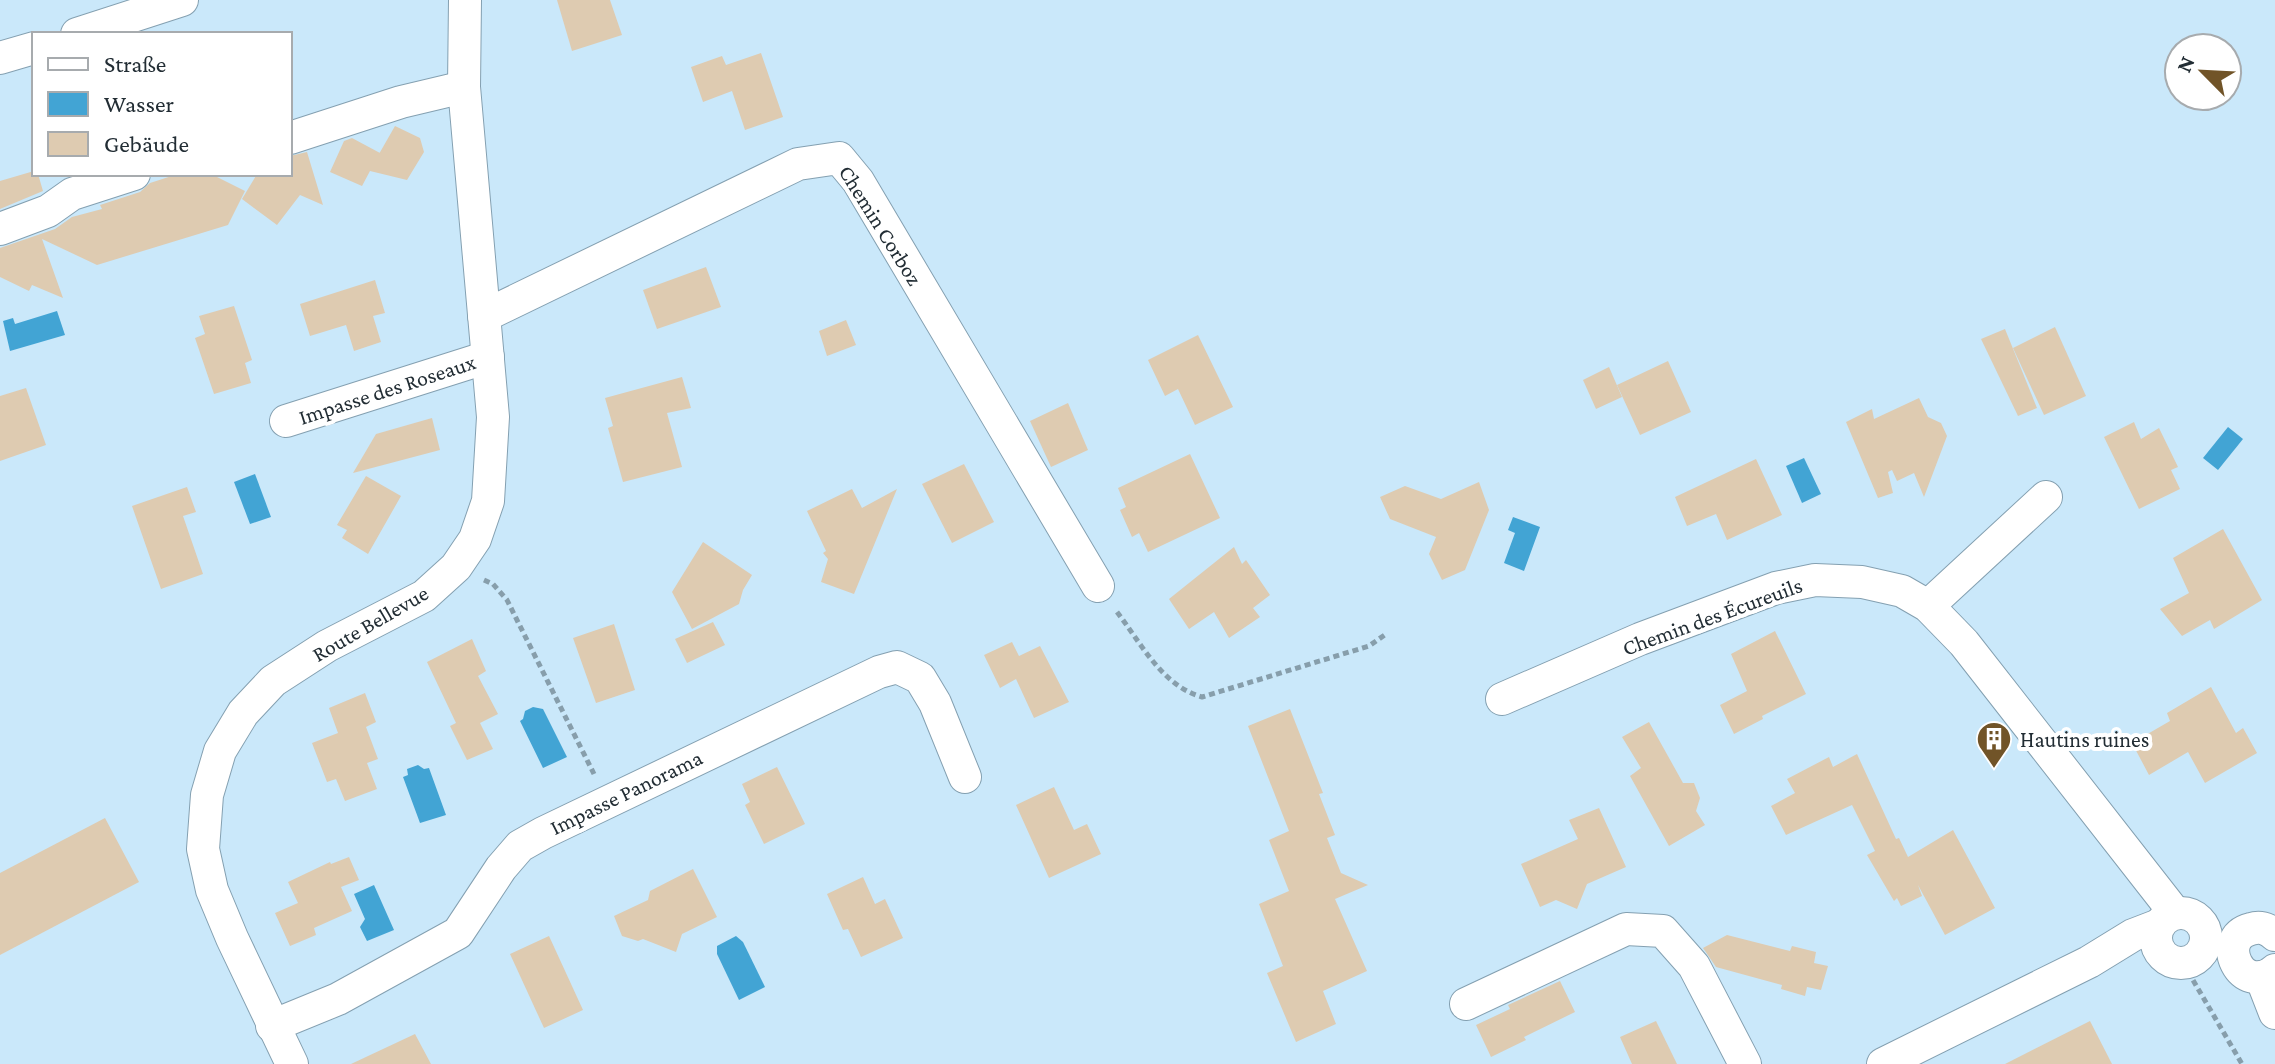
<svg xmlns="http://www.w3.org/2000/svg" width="2275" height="1064" font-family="'Crimson Pro',serif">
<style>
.water{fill:#42a4d4}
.building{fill:#decbb1}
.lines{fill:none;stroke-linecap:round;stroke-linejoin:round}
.minor-casing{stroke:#84a0b1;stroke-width:34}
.path{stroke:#879eab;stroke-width:5;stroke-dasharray:6 4;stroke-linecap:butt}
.minor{stroke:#fff;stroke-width:32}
.labels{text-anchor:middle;stroke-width:8;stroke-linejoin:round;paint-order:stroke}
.street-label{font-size:22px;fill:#222d34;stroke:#fff}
.poi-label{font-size:22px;fill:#222d34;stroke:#fff;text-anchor:start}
</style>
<rect width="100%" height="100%" fill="#cae8fa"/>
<g class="water">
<path d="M57 311 65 335 10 351 3 321 13 318 15 324Z"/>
<path d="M2228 427 2243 439 2218 470 2203 458Z"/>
<path d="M1804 458 1821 494 1802 503 1786 466Z"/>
<path d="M255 474 271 517 250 524 234 482Z"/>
<path d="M1513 517 1540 527 1524 571 1504 563 1515 533 1508 530Z"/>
<path d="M533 707 543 709 567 757 543 768 520 721 523 719 525 711Z"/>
<path d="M418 765 424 769 429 768 446 815 420 823 403 777 408 775 407 769Z"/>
<path d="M374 885 394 930 367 941 360 927 365 919 354 894Z"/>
<path d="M736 936 743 942 765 987 739 1000 717 954V946Z"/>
</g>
<g class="building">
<path d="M557 0H610L622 35 572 51Z"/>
<path d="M761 53 783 117 745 130 732 91 703 102 691 67 722 56 726 65Z"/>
<path d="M395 126 420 138 424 152 407 180 370 171 362 186 330 172 344 141 352 138 380 153 375 161Z"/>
<path d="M307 152 323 205 300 195 277 225 242 199 257 174H290V156Z"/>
<path d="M34 171V174H38L43 191 0 209V181Z"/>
<path d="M178 174H211L245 191 228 225 97 265 42 239 63 298 32 285 29 291 0 277V248L55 229 72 217 102 209 100 205 140 192 150 183Z"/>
<path d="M706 267 721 307 657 329 643 290Z"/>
<path d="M375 280 385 313 373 316 381 342 354 351 346 325 310 336 300 304Z"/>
<path d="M234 306 252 360 245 363 251 383 214 394 195 338 205 334 199 316Z"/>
<path d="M846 320 856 345 827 356 819 331Z"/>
<path d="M2055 327 2086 396 2044 415 2013 348Z"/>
<path d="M2005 329 2037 408 2018 416 1981 339Z"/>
<path d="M1198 335 1233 407 1195 425 1178 389 1165 396 1148 360Z"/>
<path d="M1668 361 1691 412 1640 435 1617 385Z"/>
<path d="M1609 367 1622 397 1596 409 1583 380Z"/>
<path d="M682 377 691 408 667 413 682 467 623 482 608 428 613 426 605 398Z"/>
<path d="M26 388 46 445 0 461V396Z"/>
<path d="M1919 398 1928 417 1941 423 1947 436 1924 497 1914 473 1897 481 1892 470 1888 472 1893 493 1878 498 1846 422 1872 409 1874 419Z"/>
<path d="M1068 403 1088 450 1051 467 1030 421Z"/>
<path d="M432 418 440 450 353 473 376 434Z"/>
<path d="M2134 422 2141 439 2159 428 2178 467 2171 470 2180 489 2139 509 2104 437Z"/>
<path d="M1190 454 1220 518 1148 552 1139 533 1132 537 1120 510 1126 507 1118 488Z"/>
<path d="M1756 459 1782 515 1727 540 1716 514 1687 526 1675 497Z"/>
<path d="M964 464 994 522 952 543 922 484Z"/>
<path d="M366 476 401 496 368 554 342 538 347 530 337 525Z"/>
<path d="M1479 482 1489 510 1465 570 1442 580 1429 554 1436 537 1390 519 1380 497 1405 486 1441 499Z"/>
<path d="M187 487 196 512 183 516 203 574 161 589 132 506Z"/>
<path d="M852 489 862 508 897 489 854 594 821 582 828 559 823 553 826 551 807 511Z"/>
<path d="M2223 529 2262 600 2214 629 2210 620 2182 636 2160 609 2189 593 2173 558Z"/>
<path d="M703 542 752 575 743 590 739 604 692 629 672 592Z"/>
<path d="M1234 547 1242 564 1246 560 1270 595 1253 608 1260 617 1229 638 1214 612 1189 629 1169 599Z"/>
<path d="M713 622 725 645 687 663 675 639Z"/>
<path d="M614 624 635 690 596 703 573 638Z"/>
<path d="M1775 631 1806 694 1762 716 1763 719 1734 734 1720 705 1747 691 1731 654Z"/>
<path d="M472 639 486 671 478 676 498 714 480 723 493 749 467 760 450 726 456 723 427 662Z"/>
<path d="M1012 642 1019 656 1040 646 1069 702 1034 718 1016 679 1000 688 984 655Z"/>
<path d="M2211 687 2236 733 2243 728 2257 753 2205 783 2188 752 2149 775 2132 743 2170 721 2167 713Z"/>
<path d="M365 693 376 722 366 727 378 759 367 763 377 789 345 801 336 779 327 782 312 743 338 733 329 708Z"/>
<path d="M1290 709 1323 793 1319 794 1335 835 1327 838 1341 873 1368 885 1335 899 1367 971 1323 991 1336 1024 1296 1042 1267 973 1283 966 1259 904 1289 891 1269 840 1289 831 1248 726Z"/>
<path d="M1649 722 1683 783H1694L1700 798 1696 811 1705 825 1669 846 1630 776 1641 768 1622 737Z"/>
<path d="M1857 754 1896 839 1899 838 1908 857 1953 830 1995 908 1945 935 1918 885 1922 896 1901 906 1897 898 1894 901 1867 855 1875 851 1852 805 1786 835 1771 806 1795 793 1787 779 1829 757 1833 767Z"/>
<path d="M777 767 805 824 764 844 745 805 750 802 742 784Z"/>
<path d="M1054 787 1074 830 1087 824 1101 854 1049 878 1016 805Z"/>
<path d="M1599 808 1626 867 1587 884 1577 909 1556 900 1540 907 1521 864 1578 839 1569 820Z"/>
<path d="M105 818 139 882 0 955V873Z"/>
<path d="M349 857 359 880 341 887 352 911 314 928 316 935 290 946 275 913 298 903 288 882 330 862 331 864Z"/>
<path d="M693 869 717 917 682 934 676 952 643 939 638 941 622 936 614 916 648 900 650 891Z"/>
<path d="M863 877 875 904 885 899 903 938 861 957 848 929 843 930 827 894Z"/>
<path d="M1727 935 1790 951 1792 946 1816 952 1814 963 1828 966 1821 990 1807 987 1805 996 1781 989 1782 985 1716 967 1703 948Z"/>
<path d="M549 936 583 1010 544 1028 510 954Z"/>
<path d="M1560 981 1575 1012 1524 1037 1526 1040 1491 1057 1476 1025 1510 1009 1508 1005Z"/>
<path d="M1656 1021 1677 1064H1632L1620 1037Z"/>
<path d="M2090 1021 2112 1064H2005Z"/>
<path d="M415 1034 431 1064H351Z"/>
</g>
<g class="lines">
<defs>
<g id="minor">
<path d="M77 34 182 0"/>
<path d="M0 58 34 48"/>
<path d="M290 138 401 102 464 87"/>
<path d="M0 229 48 211 72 194 134 174"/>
<path d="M484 316 798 164 839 158 858 181 1098 586"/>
<path d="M286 421 488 357"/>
<path d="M1928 606 2046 497"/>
<path d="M1502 699 1640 639 1776 588 1815 580 1862 582 1902 591 1928 606 1964 643 2175 913"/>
<circle cx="2181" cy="938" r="25"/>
<path d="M2275 935C2268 929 2261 926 2251 929 2214 938 2241 998 2275 970"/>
<path d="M2261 977 2275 1013"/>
<path d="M1466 1004 1626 929 1663 931 1694 966 1745 1064"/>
<path d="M272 1026 338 999 458 933 501 868 520 846 543 833 879 672 897 667 920 678 935 703 965 777"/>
<path d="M292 1064 232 938 212 890 203 849 207 795 220 751 243 713 273 681 327 646 424 596 456 567 475 539 488 501 493 417 464 87 465 0"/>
<path d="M1883 1064 2089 962 2133 935 2159 925"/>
</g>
</defs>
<use href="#minor" class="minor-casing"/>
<g class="path">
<path d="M484 580 493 584 507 600 594 774"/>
<path d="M1117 612C1141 643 1162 686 1202 697L1369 646 1386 634"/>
<path d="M2183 963 2242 1064"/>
</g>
<use href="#minor" class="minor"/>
</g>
<defs>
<symbol id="building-pin" viewBox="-11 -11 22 30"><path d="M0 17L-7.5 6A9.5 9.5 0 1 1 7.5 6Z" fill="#715428" stroke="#fff"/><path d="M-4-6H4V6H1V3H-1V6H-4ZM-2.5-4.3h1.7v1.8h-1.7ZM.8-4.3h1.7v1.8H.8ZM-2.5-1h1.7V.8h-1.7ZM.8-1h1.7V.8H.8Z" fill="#fff"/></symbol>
</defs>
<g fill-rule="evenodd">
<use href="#building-pin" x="1974" y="719" width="40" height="54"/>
</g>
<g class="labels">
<g class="street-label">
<text transform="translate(881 225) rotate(58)" y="8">Chemin Corboz</text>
<text transform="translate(387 389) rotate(-18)" y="8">Impasse des Roseaux</text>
<text transform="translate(1712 616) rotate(-20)" y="8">Chemin des Écureuils</text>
<text transform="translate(370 623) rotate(-30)" y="8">Route Bellevue</text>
<text transform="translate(626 792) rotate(-26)" y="8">Impasse Panorama</text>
</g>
<g class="poi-label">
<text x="2020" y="747">Hautins ruines</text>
</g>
</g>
<rect x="32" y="32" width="260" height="144" fill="#ffffff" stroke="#a7abae" stroke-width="2"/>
<rect x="48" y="58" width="40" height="12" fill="#ffffff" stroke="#a7abae" stroke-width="2"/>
<text x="104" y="72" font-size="24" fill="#222d34">Straße</text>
<rect x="48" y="92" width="40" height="24" fill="#42a4d4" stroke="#a7abae" stroke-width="2"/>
<text x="104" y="112" font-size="24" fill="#222d34">Wasser</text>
<rect x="48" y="132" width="40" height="24" fill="#decbb1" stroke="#a7abae" stroke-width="2"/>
<text x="104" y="152" font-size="24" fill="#222d34">Gebäude</text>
<g transform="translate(2203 72) rotate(294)"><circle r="38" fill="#ffffff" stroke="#a7abae" stroke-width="2"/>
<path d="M0-6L14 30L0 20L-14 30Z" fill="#715428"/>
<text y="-12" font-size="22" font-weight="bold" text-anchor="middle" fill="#222d34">N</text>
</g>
</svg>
